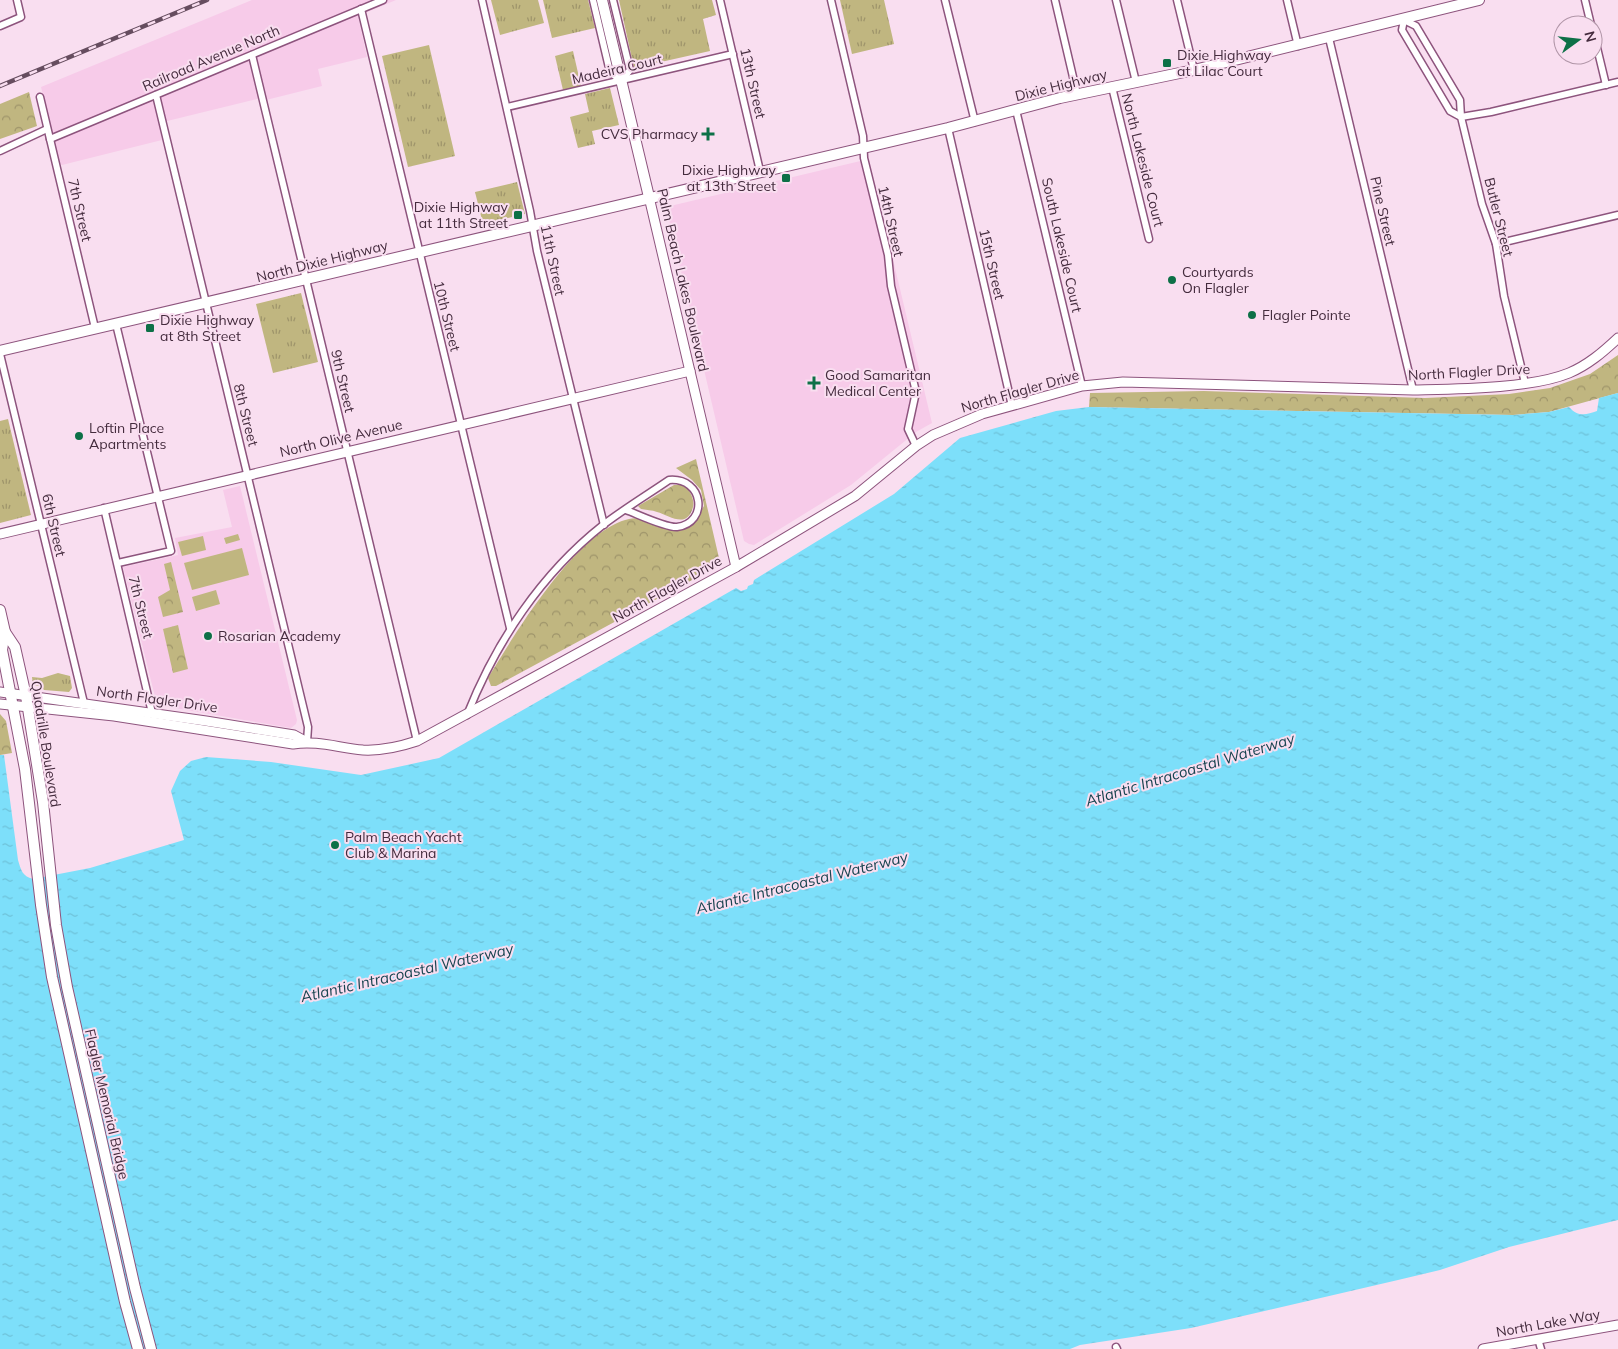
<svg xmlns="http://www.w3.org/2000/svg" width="1618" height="1349" font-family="Mulish,sans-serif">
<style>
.built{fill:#f7cbe9}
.grass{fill:url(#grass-tufts)}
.forest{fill:url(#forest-crowns)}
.pitch{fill:#c0b680}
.water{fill:url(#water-ripples)}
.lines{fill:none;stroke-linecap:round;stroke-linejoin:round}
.street-casing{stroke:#8d547d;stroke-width:9}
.secondary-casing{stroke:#8d547d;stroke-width:11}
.primary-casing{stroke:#8d547d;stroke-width:12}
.street{stroke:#fff;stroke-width:6}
.secondary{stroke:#fff;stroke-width:9}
.primary{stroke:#fff;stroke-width:10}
.rail-casing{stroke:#664d5f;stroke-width:4.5}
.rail{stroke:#f9def0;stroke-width:2.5;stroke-dasharray:8;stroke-linecap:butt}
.poi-dot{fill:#0d7047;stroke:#f9def0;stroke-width:2}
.labels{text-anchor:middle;stroke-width:4;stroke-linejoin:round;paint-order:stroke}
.poi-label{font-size:14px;fill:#442b3d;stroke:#f9def0;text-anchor:start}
.street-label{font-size:14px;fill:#442b3d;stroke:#f9def0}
.water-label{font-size:15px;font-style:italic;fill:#184450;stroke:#f9def0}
</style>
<defs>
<pattern id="grass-tufts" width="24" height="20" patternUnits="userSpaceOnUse" patternTransform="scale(1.25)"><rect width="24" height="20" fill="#c0b680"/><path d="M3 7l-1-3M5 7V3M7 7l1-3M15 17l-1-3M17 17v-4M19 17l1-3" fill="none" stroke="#9e946a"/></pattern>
<pattern id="forest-crowns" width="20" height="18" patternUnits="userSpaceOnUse" patternTransform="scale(1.25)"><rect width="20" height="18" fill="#c0b680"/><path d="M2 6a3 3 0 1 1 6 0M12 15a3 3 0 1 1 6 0" fill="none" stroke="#9e946a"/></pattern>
<pattern id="water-ripples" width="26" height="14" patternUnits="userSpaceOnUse" patternTransform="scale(1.25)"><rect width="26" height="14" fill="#7ddffa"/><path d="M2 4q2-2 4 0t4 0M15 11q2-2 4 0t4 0" fill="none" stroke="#6dc0d7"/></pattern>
</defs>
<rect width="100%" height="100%" fill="#f9def0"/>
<g class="built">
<path d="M252 0H396L358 16 367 57 318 69 322 86 266 100 265 97 159 123 162 140 62 165 60 164 41 87Z"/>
<path d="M869 159 932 423 916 432 851 485 754 545 749 544 744 541 666 207Z"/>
<path d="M240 486 297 720 296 724 291 728 157 705 123 567 178 555 175 538 232 527 223 490Z"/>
</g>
<g class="grass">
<path d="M491 0H538L544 23 500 35Z"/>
<path d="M543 0H588L595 28 552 38Z"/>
<path d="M619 0H712L716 15 703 19 710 51 634 68Z"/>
<path d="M840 0H884L894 44 852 54Z"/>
<path d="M429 45 455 156 408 167 382 56Z"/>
<path d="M573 51 581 86 563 90 555 56Z"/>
<path d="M610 88 619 125 592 131 595 144 578 148 570 117 589 112 585 94Z"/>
<path d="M517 182 525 214 483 224 475 192Z"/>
<path d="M301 293 318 362 273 373 256 304Z"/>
<path d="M8 419 31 515 0 523V421Z"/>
<path d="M58 673 70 676 72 688 69 692 44 690 41 686 33 685 32 677 42 678Z"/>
</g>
<g class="forest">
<path d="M29 92 37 126 0 139V104Z"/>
<path d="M1618 355V393L1549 412 1513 415 1089 407 1090 393 1204 391 1425 398 1509 394 1550 388 1590 374Z"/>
<path d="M696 459 719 558 718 566 496 686H491L488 678C515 634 577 530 629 519 643 515 659 528 673 530 678 531 686 528 691 526L704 506 701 490 692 480 676 468Z"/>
<path d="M674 485H685C690 491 695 500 693 507 687 530 669 515 657 512 652 510 646 510 641 509L638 506Z"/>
<path d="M171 562 183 612 163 617 158 597 170 590 164 564Z"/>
<path d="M178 625 188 669 173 673 163 629Z"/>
<path d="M0 714 6 721 12 753 0 755Z"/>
</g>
<g class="pitch">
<path d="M238 534 240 540 226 544 224 538Z"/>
<path d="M203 536 206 550 182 556 178 542Z"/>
<path d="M242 548 249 575 192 590 184 563Z"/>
<path d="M216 590 220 604 196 611 192 597Z"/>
</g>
<path class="water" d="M1618 393V1220L1509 1247 1440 1270 1398 1280 1191 1328 1080 1345 1070 1349H0V755H4L18 860C21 870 22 876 33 879L90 868 184 840 171 791 180 771 191 761 206 757 271 762 361 775 439 758 736 588 741 591 747 589 748 586 753 584 754 580 894 494 960 438 1056 411 1089 407 1513 415 1549 412 1569 407C1578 417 1586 415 1597 411L1599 398Z"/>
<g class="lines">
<defs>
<g id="street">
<path d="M482 0 530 211 537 251 604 525"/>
<path d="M593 0 610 72 621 81 630 70 613 0"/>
<path d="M720 0 760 171"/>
<path d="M831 0 863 136 864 158 888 255 891 286 916 392 908 429 916 446"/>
<path d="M945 0 975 122"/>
<path d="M1055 0 1077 94"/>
<path d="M1116 0 1136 82"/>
<path d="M1177 0 1194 70"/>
<path d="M1287 0 1298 46"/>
<path d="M1585 0 1591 25"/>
<path d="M361 9 510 628"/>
<path d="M0 26 21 17 17 0"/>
<path d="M1593 31 1606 85"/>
<path d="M1329 38 1413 390"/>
<path d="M252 55 417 741"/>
<path d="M1112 87 1149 239"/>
<path d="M156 95 308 727 307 742"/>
<path d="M40 97 95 328"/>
<path d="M507 107 733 54"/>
<path d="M1016 110 1082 386"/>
<path d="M1461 117 1450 111 1402 30 1404 20 1416 26 1460 100 1461 117 1482 204 1496 244 1504 296 1525 383"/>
<path d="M1461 117 1491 112 1618 82"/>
<path d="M948 128 1012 406"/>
<path d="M50 139 383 0"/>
<path d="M0 151 47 129"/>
<path d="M1496 244 1618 215"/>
<path d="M116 324 171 551 118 563"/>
<path d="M0 354 84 703"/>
<path d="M104 508 152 713"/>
<path d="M467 715C496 642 541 574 603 525 624 509 647 495 669 480 704 477 709 523 677 527 666 528 637 514 626 510"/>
<path d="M1538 1339 1541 1349"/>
<path d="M1116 1347 1117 1349"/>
</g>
<g id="secondary">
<path d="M649 197 736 567"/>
<path d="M0 534 690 371"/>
<path d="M0 692 206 721 294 735 307 742"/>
<path d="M0 704 114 716 293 744C317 740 339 748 363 750 382 751 399 747 417 741L736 567 855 496 916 446 933 435 982 414 1082 386 1123 382 1413 390C1455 389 1530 389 1569 373 1588 365 1603 352 1618 338"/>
<path d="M1483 1349 1618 1325"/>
</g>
<g id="primary">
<path d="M602 0 649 197"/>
<path d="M0 351 948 128 1060 98 1194 70 1479 0"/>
<path d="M0 610 5 632 2 650 25 769 41 905 52 977 125 1302 138 1349"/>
<path d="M5 632 15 647 26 696 43 802 56 925 67 987 135 1288 151 1349"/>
</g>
</defs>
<use href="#street" class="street-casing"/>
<use href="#secondary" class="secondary-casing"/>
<use href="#primary" class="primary-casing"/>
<use href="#street" class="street"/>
<use href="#secondary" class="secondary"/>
<use href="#primary" class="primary"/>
<defs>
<path id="rail" d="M0 86 207 0"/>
</defs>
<use href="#rail" class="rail-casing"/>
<use href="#rail" class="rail"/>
</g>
<g class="poi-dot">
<rect x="1162" y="58" width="10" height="10" rx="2.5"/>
<path d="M705.5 126.5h5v5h5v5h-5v5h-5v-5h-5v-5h5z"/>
<rect x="781" y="173" width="10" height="10" rx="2.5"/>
<rect x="513" y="210" width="10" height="10" rx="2.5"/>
<circle cx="1172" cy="280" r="5"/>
<circle cx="1252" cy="315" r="5"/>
<rect x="145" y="323" width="10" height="10" rx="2.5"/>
<path d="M811.5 375.5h5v5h5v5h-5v5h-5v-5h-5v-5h5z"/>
<circle cx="79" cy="436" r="5"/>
<circle cx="208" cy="636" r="5"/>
<circle cx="335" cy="845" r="5"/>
</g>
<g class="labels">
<g class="poi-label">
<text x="1177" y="60">Dixie Highway<tspan x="1177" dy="16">at Lilac Court</tspan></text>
<text x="698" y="139" text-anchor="end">CVS Pharmacy</text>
<text x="776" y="175" text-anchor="end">Dixie Highway<tspan x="776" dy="16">at 13th Street</tspan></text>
<text x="508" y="212" text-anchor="end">Dixie Highway<tspan x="508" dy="16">at 11th Street</tspan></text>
<text x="1182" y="277">Courtyards<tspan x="1182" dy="16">On Flagler</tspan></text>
<text x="1262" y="320">Flagler Pointe</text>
<text x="160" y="325">Dixie Highway<tspan x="160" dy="16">at 8th Street</tspan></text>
<text x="825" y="380">Good Samaritan<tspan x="825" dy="16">Medical Center</tspan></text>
<text x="89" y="433">Loftin Place<tspan x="89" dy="16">Apartments</tspan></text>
<text x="218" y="641">Rosarian Academy</text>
<text x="345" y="842">Palm Beach Yacht<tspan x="345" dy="16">Club &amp; Marina</tspan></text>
</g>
<g class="street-label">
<text transform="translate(211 58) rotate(-23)" y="5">Railroad Avenue North</text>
<text transform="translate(617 69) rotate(-13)" y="5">Madeira Court</text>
<text transform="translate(753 83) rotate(77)" y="5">13th Street</text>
<text transform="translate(1061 85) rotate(-14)" y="5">Dixie Highway</text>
<text transform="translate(1143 160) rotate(76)" y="5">North Lakeside Court</text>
<text transform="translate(80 210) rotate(77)" y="5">7th Street</text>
<text transform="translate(1383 211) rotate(77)" y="5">Pine Street</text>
<text transform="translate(1499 217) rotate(76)" y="5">Butler Street</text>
<text transform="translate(891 221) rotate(77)" y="5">14th Street</text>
<text transform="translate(1062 245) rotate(77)" y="5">South Lakeside Court</text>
<text transform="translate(553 260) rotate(78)" y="5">11th Street</text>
<text transform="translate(322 261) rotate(-14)" y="5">North Dixie Highway</text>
<text transform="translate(992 264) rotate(77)" y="5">15th Street</text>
<text transform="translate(683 280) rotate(77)" y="5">Palm Beach Lakes Boulevard</text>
<text transform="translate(447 316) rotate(76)" y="5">10th Street</text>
<text transform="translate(1469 372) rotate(-3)" y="5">North Flagler Drive</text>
<text transform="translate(343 381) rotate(77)" y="5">9th Street</text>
<text transform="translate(1020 391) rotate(-16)" y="5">North Flagler Drive</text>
<text transform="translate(246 415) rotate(76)" y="5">8th Street</text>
<text transform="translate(341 438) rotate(-13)" y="5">North Olive Avenue</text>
<text transform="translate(54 525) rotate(77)" y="5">6th Street</text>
<text transform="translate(667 589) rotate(-29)" y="5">North Flagler Drive</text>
<text transform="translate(141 607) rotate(76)" y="5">7th Street</text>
<text transform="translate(157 699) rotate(8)" y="5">North Flagler Drive</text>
<text transform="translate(46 744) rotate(81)" y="5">Quadrille Boulevard</text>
<text transform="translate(107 1104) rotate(77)" y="5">Flagler Memorial Bridge</text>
<text transform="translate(1548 1323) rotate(-10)" y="5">North Lake Way</text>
</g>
<g class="water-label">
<text transform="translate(1190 770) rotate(-17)" y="5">Atlantic Intracoastal Waterway</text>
<text transform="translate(802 883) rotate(-14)" y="5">Atlantic Intracoastal Waterway</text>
<text transform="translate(407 973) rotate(-13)" y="5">Atlantic Intracoastal Waterway</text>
</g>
</g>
<g transform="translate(1578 40) rotate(75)"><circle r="24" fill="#f9def0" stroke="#b196a8"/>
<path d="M0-4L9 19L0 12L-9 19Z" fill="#0d7047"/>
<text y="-8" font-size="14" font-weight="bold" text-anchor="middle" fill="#442b3d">N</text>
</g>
</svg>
